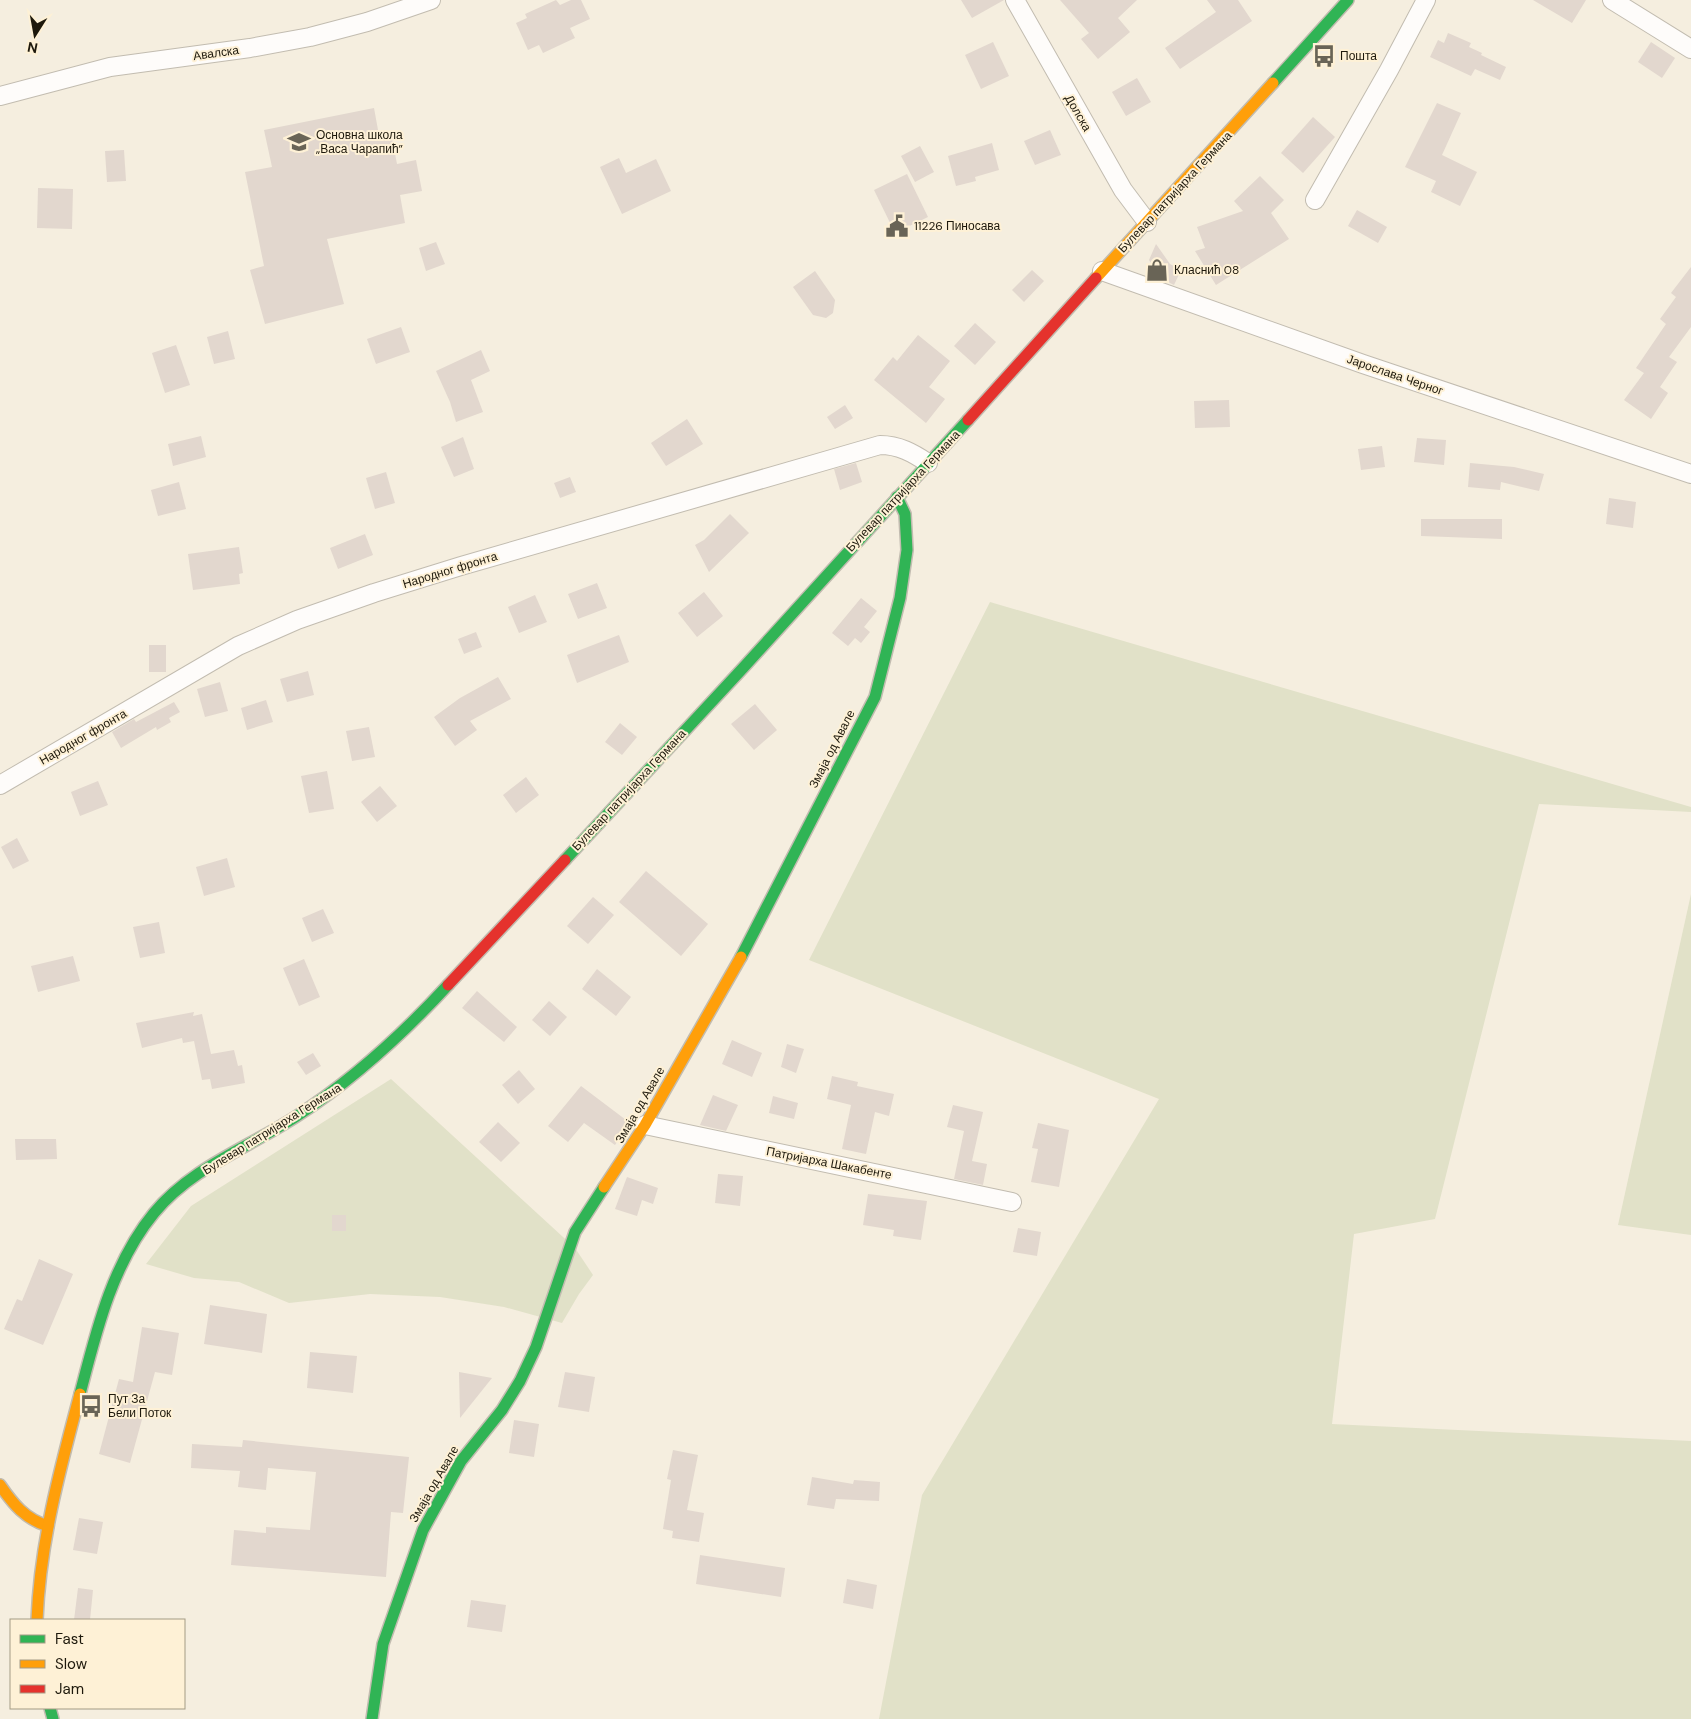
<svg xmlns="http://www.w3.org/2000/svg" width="1691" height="1719" font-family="'DM Sans',sans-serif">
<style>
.green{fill:#e1e1c8}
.building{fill:#e2d7ce}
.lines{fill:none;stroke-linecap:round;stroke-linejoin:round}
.street-casing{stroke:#c2bcb0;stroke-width:20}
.fast-casing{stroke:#c2bcb0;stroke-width:14}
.slow-casing{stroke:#c2bcb0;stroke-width:14}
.jam-casing{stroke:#c2bcb0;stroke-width:14}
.street{stroke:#fefcfa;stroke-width:18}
.fast{stroke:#30b455;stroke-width:11}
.slow{stroke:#ff9f0a;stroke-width:11}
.jam{stroke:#e5322d;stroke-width:11}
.labels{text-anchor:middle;stroke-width:4;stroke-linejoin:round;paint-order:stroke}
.street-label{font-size:12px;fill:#1e190c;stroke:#fef1d6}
.poi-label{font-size:12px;fill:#1e190c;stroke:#fef1d6;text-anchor:start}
</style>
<rect width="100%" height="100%" fill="#f5eedf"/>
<g class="green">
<path d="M990 602 1691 807V812L1539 804 1435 1219 1354 1234 1332 1424 1691 1441V1719H879L922 1495 1159 1099 809 960Z"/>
<path d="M1691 894V1235L1618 1225Z"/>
<path d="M391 1079 575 1248 593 1275 579 1294 562 1323 504 1307 440 1297 370 1294 289 1303 239 1282 194 1278 146 1264 191 1206Z"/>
</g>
<g class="building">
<path d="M556 0 560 5 571 0H581L590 19 570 28 575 38 543 53 539 45 528 50 516 23 527 18 525 14Z"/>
<path d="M961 0H1004L972 18Z"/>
<path d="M1060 0H1137L1118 18 1130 32 1098 59 1081 39 1089 33Z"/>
<path d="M1207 0H1238L1252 21 1180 69 1165 48 1216 12Z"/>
<path d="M1533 0H1586L1572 23Z"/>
<path d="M1448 33 1471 43 1469 47 1482 53 1481 55 1506 67 1500 80 1475 69 1471 76 1430 57 1438 40 1444 43Z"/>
<path d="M993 42 1009 76 981 89 965 55Z"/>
<path d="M1651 42 1675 58 1662 78 1638 62Z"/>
<path d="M1137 78 1151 102 1126 116 1112 92Z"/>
<path d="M1437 103 1461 113 1442 155 1477 172 1460 206 1431 192 1436 181 1405 167Z"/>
<path d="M374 108 380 141 392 138 397 164 416 160 422 191 400 195 405 223 327 239 344 304 265 324 250 270 264 266 245 172 272 167 264 130Z"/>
<path d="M1313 117 1335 137 1303 173 1281 153Z"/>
<path d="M1050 130 1061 155 1035 165 1024 141Z"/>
<path d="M992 143 999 170 975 177 976 181 956 186 948 156Z"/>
<path d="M920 146 934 172 915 182 901 156Z"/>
<path d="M124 150 126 181 107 182 105 151Z"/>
<path d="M619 158 626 173 656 159 671 191 622 214 600 167Z"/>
<path d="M907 174 928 217 895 233 874 190Z"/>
<path d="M1260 176 1284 200 1271 213 1289 239 1216 285 1195 251 1205 248 1197 227 1243 211 1234 201Z"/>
<path d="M38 188 73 189 72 229 37 228Z"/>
<path d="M1357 210 1387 227 1378 243 1348 226Z"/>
<path d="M436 242 445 264 426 271 419 248Z"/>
<path d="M1156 244 1170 264 1181 270 1174 285 1160 278 1149 260Z"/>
<path d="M1691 267V327L1669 357 1677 362 1660 387 1668 393 1651 419 1624 400 1644 373 1636 368 1666 324 1660 319 1676 297 1671 293Z"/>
<path d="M1032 270 1044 281 1024 302 1012 290Z"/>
<path d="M815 271 835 300 833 313 826 318 813 315 793 287Z"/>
<path d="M975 323 996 342 975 365 954 346Z"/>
<path d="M401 327 410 352 376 364 367 339Z"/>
<path d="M228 331 235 359 214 364 207 337Z"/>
<path d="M918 335 950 361 929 387 945 399 926 423 874 380 893 357 897 361Z"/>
<path d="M176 345 190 385 165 393 152 353Z"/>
<path d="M481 350 490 371 471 380 483 412 456 422 450 402 436 371Z"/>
<path d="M1229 400 1230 427 1195 428 1194 401Z"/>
<path d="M845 405 853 418 835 429 827 417Z"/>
<path d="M687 419 703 444 666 466 651 443Z"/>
<path d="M201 436 206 457 173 466 168 444Z"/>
<path d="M463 437 474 469 454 477 441 447Z"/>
<path d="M1417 438 1446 440 1444 465 1414 462Z"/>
<path d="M1382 446 1385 467 1361 470 1358 449Z"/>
<path d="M856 463 862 482 840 490 834 469Z"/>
<path d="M1470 463 1514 467 1544 474 1539 491 1501 482 1500 490 1468 487Z"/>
<path d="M386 472 395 503 375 509 366 478Z"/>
<path d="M570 477 576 492 560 498 554 483Z"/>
<path d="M179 482 186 509 158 516 151 490Z"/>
<path d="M1609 498 1636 502 1633 528 1606 524Z"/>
<path d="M730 514 749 533 709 572 695 545 704 540Z"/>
<path d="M1421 519H1502V539L1421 536Z"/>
<path d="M365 534 373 555 338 569 330 548Z"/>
<path d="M239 547 243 573 239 574 240 584 193 590 188 554Z"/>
<path d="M597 583 607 608 578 619 568 594Z"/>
<path d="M704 592 723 616 697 637 678 613Z"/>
<path d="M535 595 547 622 519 633 508 607Z"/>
<path d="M861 598 877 611 864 627 870 632 861 643 855 638 848 646 832 633Z"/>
<path d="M476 632 482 647 464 654 458 639Z"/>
<path d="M619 635 629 662 577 683 567 655Z"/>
<rect x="149" y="645" width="17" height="27"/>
<path d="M308 671 314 695 287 702 280 679Z"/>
<path d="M498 677 511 699 470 721 477 730 455 746 434 717 460 698Z"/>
<path d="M220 682 228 711 205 717 197 689Z"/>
<path d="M266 700 273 722 247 730 241 708Z"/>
<path d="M174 702 180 712 169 718 171 722 157 730 156 727 121 748 112 732 134 719 136 722Z"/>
<path d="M755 704 777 730 754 750 731 724Z"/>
<path d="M620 723 637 737 622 755 605 742Z"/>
<path d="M369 727 375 757 352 761 346 731Z"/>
<path d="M327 771 334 809 309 813 301 776Z"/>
<path d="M526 777 539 795 516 813 503 795Z"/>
<path d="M98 781 108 805 80 816 71 792Z"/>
<path d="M380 786 397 806 377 822 361 802Z"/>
<path d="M17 838 29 861 13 869 1 847Z"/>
<path d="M227 858 235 887 204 896 196 867Z"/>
<path d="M646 871 708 924 681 956 619 902Z"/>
<path d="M593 897 614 915 588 944 567 926Z"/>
<path d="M323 909 334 933 312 942 302 918Z"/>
<path d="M159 922 165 953 140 958 133 927Z"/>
<path d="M73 956 80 981 38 992 31 966Z"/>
<path d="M304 959 320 997 299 1006 283 968Z"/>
<path d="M597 969 631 997 616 1016 582 989Z"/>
<path d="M477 991 517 1027 504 1042 462 1008Z"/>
<path d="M549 1001 567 1017 550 1036 532 1020Z"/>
<path d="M194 1012 193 1016 202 1014 211 1054 234 1050 238 1066 242 1065 245 1083 212 1089 210 1079 202 1080 194 1041 183 1043 182 1038 142 1048 136 1023Z"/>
<path d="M732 1040 762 1053 752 1077 722 1064Z"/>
<path d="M787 1044 804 1049 796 1073 781 1067Z"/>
<path d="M313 1053 321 1066 306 1075 297 1062Z"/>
<path d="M519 1070 535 1089 518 1104 502 1085Z"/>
<path d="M832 1076 858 1082 857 1086 894 1094 889 1116 875 1112 866 1154 842 1149 851 1105 827 1099Z"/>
<path d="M581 1086 630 1123 615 1145 584 1123 568 1142 548 1126Z"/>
<path d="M713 1095 738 1105 726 1131 700 1125Z"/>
<path d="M773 1096 798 1103 794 1119 769 1113Z"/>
<path d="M953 1105 983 1112 972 1161 987 1164 983 1185 954 1179 964 1131 947 1127Z"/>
<path d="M498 1122 520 1143 501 1162 479 1142Z"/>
<path d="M1038 1123 1069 1130 1059 1187 1031 1182 1038 1149 1032 1148Z"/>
<path d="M15 1139H56L57 1159 16 1160Z"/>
<path d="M718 1174 743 1176 740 1206 715 1203Z"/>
<path d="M627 1177 658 1188 653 1204 642 1200 637 1216 615 1209Z"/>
<path d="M868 1194 927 1201 921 1240 893 1236 894 1230 863 1225Z"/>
<rect x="332" y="1215" width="14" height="16"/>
<path d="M1018 1228 1041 1232 1037 1256 1013 1252Z"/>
<path d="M39 1259 73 1274 43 1345 4 1329 17 1299 22 1301Z"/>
<path d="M210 1305 267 1314 262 1353 204 1344Z"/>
<path d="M142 1327 179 1333 172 1375 155 1372 130 1463 99 1454 119 1379 133 1382Z"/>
<path d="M310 1352 357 1356 353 1393 307 1388Z"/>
<path d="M459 1372 492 1378 460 1418Z"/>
<path d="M565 1372 595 1377 589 1412 558 1407Z"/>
<path d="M514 1420 539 1424 534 1457 509 1453Z"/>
<path d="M243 1440 409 1457 403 1513 391 1512 386 1577 231 1565 234 1530 266 1533V1527L310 1530 316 1472 268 1468 266 1490 238 1487 240 1471 191 1468 192 1444 242 1447Z"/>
<path d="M673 1450 698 1455 687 1510 704 1513 699 1542 672 1538 673 1531 663 1529 671 1480 667 1479Z"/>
<path d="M812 1477 853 1484 854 1480 880 1482 879 1501 836 1499 834 1509 807 1505Z"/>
<path d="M79 1518 103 1522 97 1554 73 1550Z"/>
<path d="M700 1555 785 1568 781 1597 696 1584Z"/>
<path d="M847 1579 877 1585 873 1609 843 1603Z"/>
<path d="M78 1588 93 1590 90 1620H74Z"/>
<path d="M471 1600 506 1605 502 1632 467 1627Z"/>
</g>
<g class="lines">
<defs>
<g id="street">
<path d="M1015 0 1123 190 1147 222"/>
<path d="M1612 0 1691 49"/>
<path d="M0 96 110 67 250 48 310 37 367 22 431 0"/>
<path d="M1315 200 1389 70 1426 0"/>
<path d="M1102 271 1363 364 1691 474"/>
<path d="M0 785 238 646 297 620 374 593 461 566 880 445C899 445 913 453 928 463"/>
<path d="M645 1125 1012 1202"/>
</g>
<g id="fast">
<path d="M1273 83 1348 0"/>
<path d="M565 860 743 668 968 420"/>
<path d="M741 957 875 697 900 598 907 550 905 514 897 497"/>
<path d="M80 1394C96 1332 112 1264 154 1213 192 1167 248 1148 297 1116 354 1079 402 1035 448 985"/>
<path d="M50 1708 53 1719"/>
<path d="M372 1719 383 1644 423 1530 461 1461 502 1410 520 1381 536 1347 575 1232 604 1187"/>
</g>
<g id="slow">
<path d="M1096 278 1273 83"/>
<path d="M604 1187 645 1125 741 957"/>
<path d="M0 1485C13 1504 25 1519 48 1526"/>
<path d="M37 1620C40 1542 60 1469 80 1394"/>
</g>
<g id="jam">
<path d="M968 420 1096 278"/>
<path d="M448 985 565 860"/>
</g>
</defs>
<use href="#street" class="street-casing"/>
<use href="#fast" class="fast-casing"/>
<use href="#slow" class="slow-casing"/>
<use href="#jam" class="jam-casing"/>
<use href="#street" class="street"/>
<use href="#fast" class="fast"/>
<use href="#slow" class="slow"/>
<use href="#jam" class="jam"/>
</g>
<defs>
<symbol id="bus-bare" viewBox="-9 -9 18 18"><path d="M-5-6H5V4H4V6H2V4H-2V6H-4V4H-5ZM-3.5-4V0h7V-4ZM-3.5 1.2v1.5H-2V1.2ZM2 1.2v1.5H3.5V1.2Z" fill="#696456" stroke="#fef1d6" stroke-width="2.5" paint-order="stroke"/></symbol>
<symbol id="school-bare" viewBox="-9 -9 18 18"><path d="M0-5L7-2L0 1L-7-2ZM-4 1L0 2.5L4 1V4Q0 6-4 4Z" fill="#696456" stroke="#fef1d6" stroke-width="2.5" paint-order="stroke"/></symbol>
<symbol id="civic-bare" viewBox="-9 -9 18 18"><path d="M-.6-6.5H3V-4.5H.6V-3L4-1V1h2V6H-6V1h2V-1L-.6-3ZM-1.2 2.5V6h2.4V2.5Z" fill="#696456" stroke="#fef1d6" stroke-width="2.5" paint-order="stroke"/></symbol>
<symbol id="shop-bare" viewBox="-9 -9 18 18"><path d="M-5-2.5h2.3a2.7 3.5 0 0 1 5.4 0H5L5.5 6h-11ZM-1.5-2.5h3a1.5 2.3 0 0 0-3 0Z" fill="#696456" stroke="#fef1d6" stroke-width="2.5" paint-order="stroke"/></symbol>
</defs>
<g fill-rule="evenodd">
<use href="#bus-bare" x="1308" y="40" width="32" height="32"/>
<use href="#school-bare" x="283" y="126" width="32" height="32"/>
<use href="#civic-bare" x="881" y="210" width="32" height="32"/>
<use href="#shop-bare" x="1141" y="254" width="32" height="32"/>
<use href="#bus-bare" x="75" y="1390" width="32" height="32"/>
</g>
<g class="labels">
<g class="street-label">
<text transform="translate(216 53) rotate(-8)" y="4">Авалска</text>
<text transform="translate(1078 113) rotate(60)" y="4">Долска</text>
<text transform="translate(1175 192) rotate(-47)" y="4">Булевар патријарха Германа</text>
<text transform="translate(1395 375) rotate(19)" y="4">Јарослава Черног</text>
<text transform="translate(903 491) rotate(-47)" y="4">Булевар патријарха Германа</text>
<text transform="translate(450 570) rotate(-17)" y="4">Народног фронта</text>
<text transform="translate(83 737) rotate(-30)" y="4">Народног фронта</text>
<text transform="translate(832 749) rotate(-63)" y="4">Змаја од Авале</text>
<text transform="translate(629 790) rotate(-47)" y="4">Булевар патријарха Германа</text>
<text transform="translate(640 1105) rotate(-60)" y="4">Змаја од Авале</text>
<text transform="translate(272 1129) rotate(-32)" y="4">Булевар патријарха Германа</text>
<text transform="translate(829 1163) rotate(11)" y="4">Патријарха Шакабенте</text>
<text transform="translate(434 1484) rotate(-60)" y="4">Змаја од Авале</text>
</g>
<g class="poi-label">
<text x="1340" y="60">Пошта</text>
<text x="316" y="139">Основна школа<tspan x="316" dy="14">„Васа Чарапић”</tspan></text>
<text x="914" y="230">11226 Пиносава</text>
<text x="1174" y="274">Класнић 08</text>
<text x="108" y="1403">Пут За<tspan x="108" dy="14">Бели Поток</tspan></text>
</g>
</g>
<rect x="10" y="1619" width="175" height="90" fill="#fef1d6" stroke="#a49b85"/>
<rect x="20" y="1635" width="25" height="8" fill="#30b455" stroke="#a49b85"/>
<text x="55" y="1644" font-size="15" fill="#1e190c">Fast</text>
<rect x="20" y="1660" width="25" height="8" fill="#ff9f0a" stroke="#a49b85"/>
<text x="55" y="1669" font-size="15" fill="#1e190c">Slow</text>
<rect x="20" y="1685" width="25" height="8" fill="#e5322d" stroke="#a49b85"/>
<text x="55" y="1694" font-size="15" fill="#1e190c">Jam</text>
<g transform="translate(35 35) rotate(191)" stroke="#fef1d6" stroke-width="4" paint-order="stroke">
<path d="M0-4L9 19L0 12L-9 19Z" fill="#1e190c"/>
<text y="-8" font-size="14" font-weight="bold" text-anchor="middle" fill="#1e190c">N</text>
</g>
</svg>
